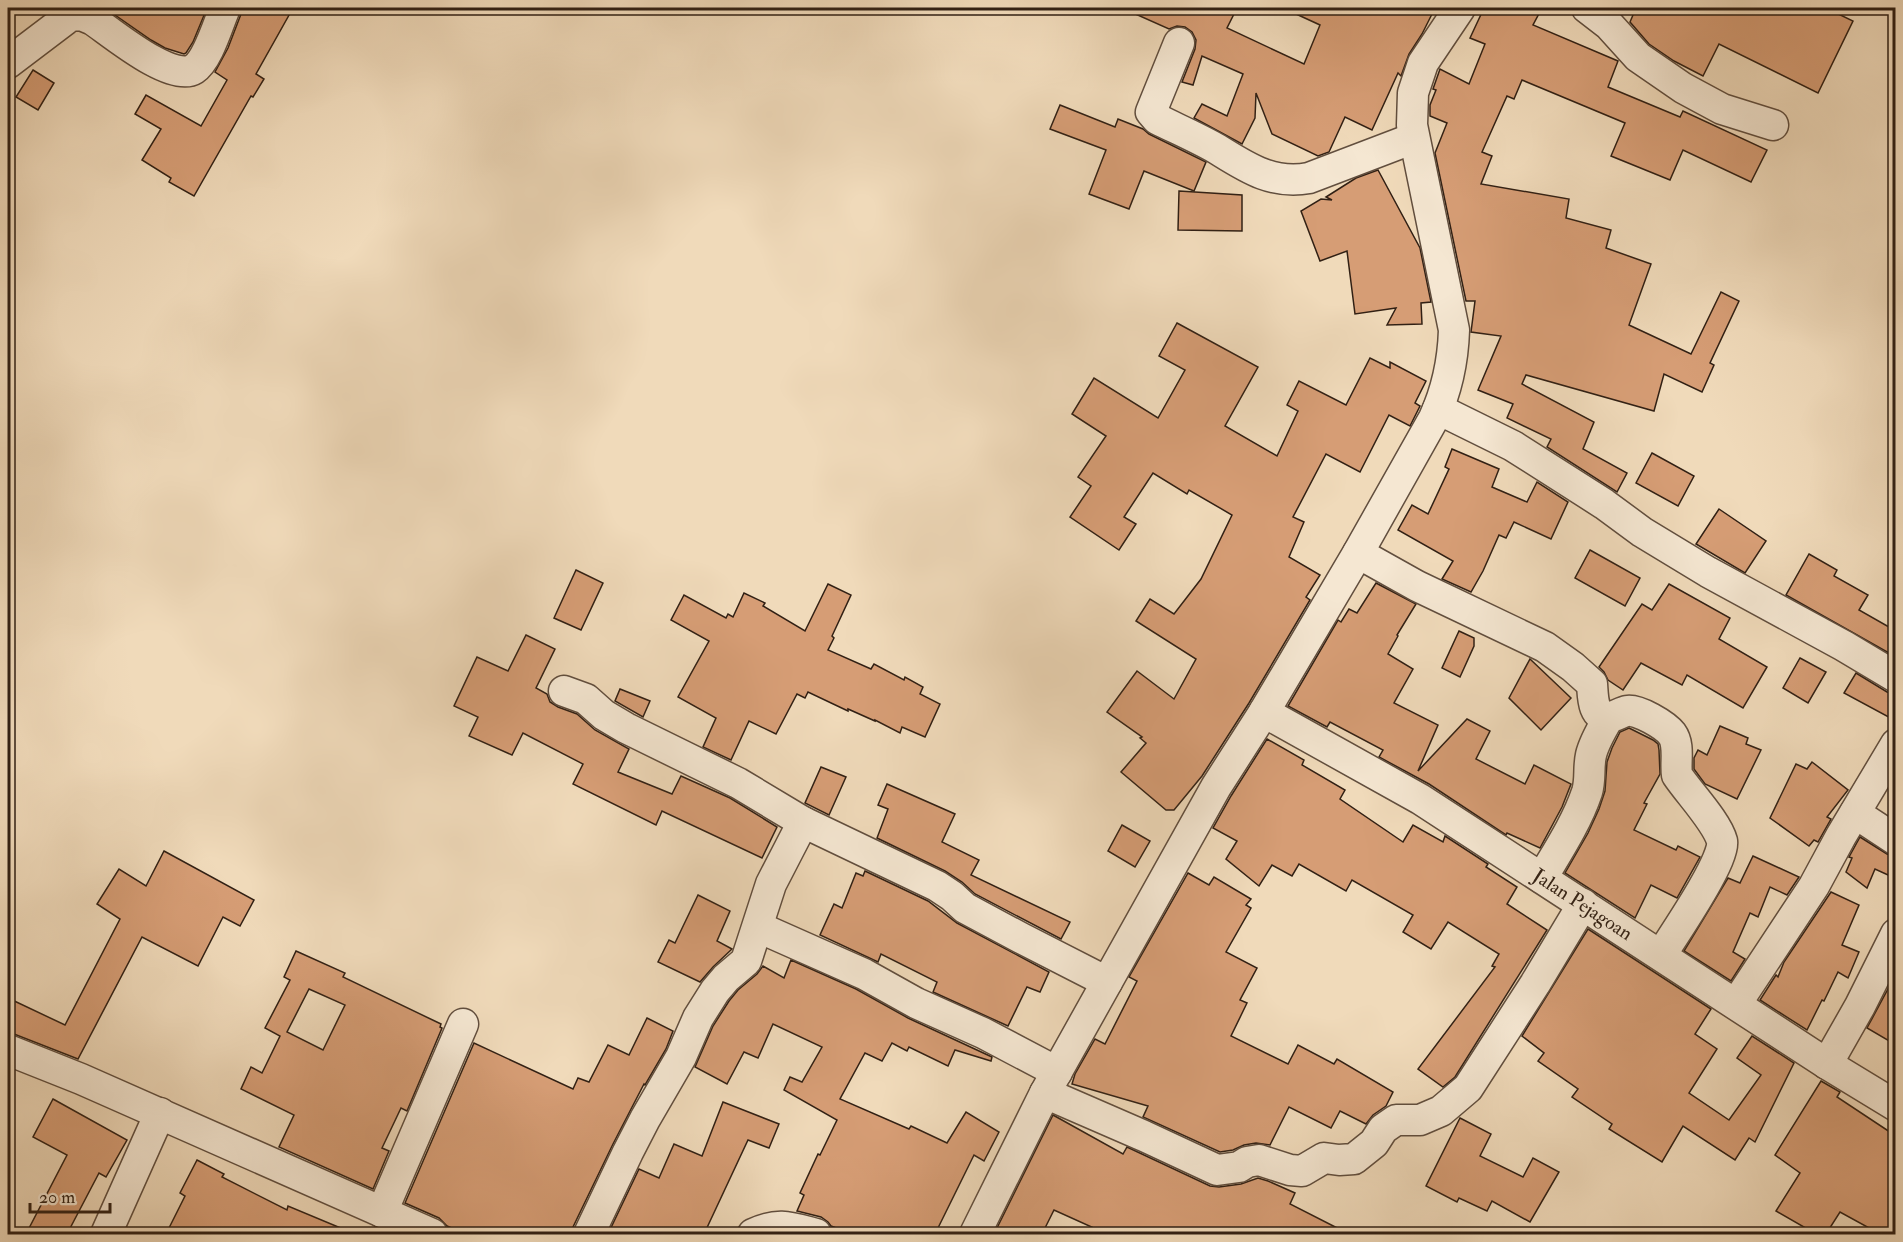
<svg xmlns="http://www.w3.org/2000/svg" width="1903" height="1242" font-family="'IM FELL Double Pica',serif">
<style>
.building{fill:#d69d75;stroke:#312014;stroke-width:1.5;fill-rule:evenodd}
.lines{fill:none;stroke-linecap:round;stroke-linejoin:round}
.minor-casing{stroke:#614e3e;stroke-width:33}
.minor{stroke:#f5e7d2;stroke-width:30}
.labels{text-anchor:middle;stroke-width:4.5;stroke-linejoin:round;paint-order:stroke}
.street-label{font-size:20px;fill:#312014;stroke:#f5e7d2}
</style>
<rect width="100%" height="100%" fill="#f0daba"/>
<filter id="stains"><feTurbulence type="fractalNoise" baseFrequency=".00333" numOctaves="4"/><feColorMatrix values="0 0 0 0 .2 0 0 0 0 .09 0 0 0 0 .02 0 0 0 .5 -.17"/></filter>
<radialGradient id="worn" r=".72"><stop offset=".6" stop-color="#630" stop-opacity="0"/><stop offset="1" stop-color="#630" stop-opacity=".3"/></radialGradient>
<g class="building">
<path d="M105 8H207L193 42 186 53 184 54 165 48 151 40Z"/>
<path d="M242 8H293L256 74 264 79 253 97 251 96 194 196 169 182 171 178 142 160 161 129 135 114 146 95 201 126 227 80 215 72 228 48 241 14Z"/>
<path d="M1122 8H1237L1227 28 1304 64 1320 25 1283 8H1435L1422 34 1409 54 1401 76 1398 73 1372 130 1345 117 1329 152 1318 156 1272 134 1256 93 1255 118 1242 144 1194 118 1202 104 1227 116 1243 74 1202 56 1193 85 1182 82 1195 49 1196 40 1192 32 1185 27 1177 26 1169 29Z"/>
<path d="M1484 8H1542L1533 25 1618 61 1608 87 1680 117 1683 111 1767 150 1751 182 1683 150 1670 180 1611 156 1625 123 1522 80 1514 99 1507 96 1482 152 1492 156 1481 184 1569 199 1566 218 1611 230 1606 248 1651 264 1629 325 1691 354 1721 292 1739 301 1710 363 1714 365 1702 392 1664 374 1654 411 1526 375 1522 384 1594 422 1583 449 1627 473 1617 492 1547 447 1551 439 1507 418 1513 404 1478 390 1501 336 1471 332 1475 301H1466L1435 153 1447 123 1430 116V105L1436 90 1433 89 1440 69 1469 84 1485 44 1470 38Z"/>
<path d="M1636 8H1826L1853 21 1818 93 1719 44 1703 76 1674 61 1649 44 1630 22Z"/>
<path d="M33 70 54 83 38 110 16 97Z"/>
<path d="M1060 105 1115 127 1118 119 1143 129 1149 134 1206 162 1194 191 1144 171 1129 209 1089 194 1106 150 1050 129Z"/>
<path d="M1378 170 1420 248 1431 302 1421 303 1422 324 1387 325 1396 308 1355 314 1347 251 1320 261 1301 211 1321 199 1332 200 1326 197 1356 178Z"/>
<path d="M1179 191 1242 195V231L1178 230Z"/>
<path d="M1177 323 1258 367 1225 426 1277 456 1298 411 1287 405 1299 381 1346 405 1370 358 1390 368V362L1426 381 1415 403 1420 406 1410 426 1389 415 1360 472 1326 454 1293 517 1304 522 1289 557 1320 575 1306 597 1310 600 1249 703 1202 776 1174 810H1166L1121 772 1146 743 1140 738 1142 737 1107 712 1137 671 1174 699 1196 659 1136 621 1150 599 1174 614 1201 579 1232 515 1189 490 1187 494 1153 473 1124 517 1136 524 1119 550 1070 517 1091 486 1078 477 1106 436 1072 414 1094 378 1158 418 1185 370 1159 356Z"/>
<path d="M1452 449 1499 469 1492 487 1527 502 1537 482 1568 502 1551 539 1514 522 1506 538 1499 535 1483 571 1471 592 1442 579 1453 561 1398 530 1412 505 1428 514 1449 469 1445 467Z"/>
<path d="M1652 453 1694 476 1678 506 1636 483Z"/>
<path d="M1719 509 1766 541 1745 573 1696 544Z"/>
<path d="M1590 550 1640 578 1625 606 1575 578Z"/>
<path d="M1809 554 1837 570 1834 576 1868 595 1859 610 1896 631V657L1786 595Z"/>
<path d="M576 570 603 583 581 630 554 618Z"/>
<path d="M1376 583 1416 604 1397 635 1398 636 1388 654 1413 669 1394 703 1438 725 1418 771 1467 719 1490 731 1476 759 1525 784 1534 765 1571 784 1562 807 1540 848 1507 833 1506 835 1429 784 1379 757 1383 750 1330 722 1327 727 1288 706 1338 620 1341 622 1349 609 1357 613Z"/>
<path d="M828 584 851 595 832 636 834 638 828 650 871 669 874 664 904 680 905 677 923 687 920 694 940 704 925 737 902 727 900 733 875 720V721L848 709V711L808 692 805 698 797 694 776 734 749 721 731 760 703 747 716 718 678 697 709 641 671 620 684 595 726 618 728 614 733 617 744 593 765 603 763 606 805 631Z"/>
<path d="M1669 584 1730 618 1719 639 1767 667 1743 708 1687 675 1682 685 1641 663 1623 690 1608 680 1604 672 1599 667 1642 604 1652 610Z"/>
<path d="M1459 631 1474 638V646L1460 677 1442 668Z"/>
<path d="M526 635 555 649 536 688 547 694 550 702 558 707 577 714 595 730 629 749 618 772 672 794 681 776 730 798 777 827 762 858 662 811 656 825 573 784 583 764 523 733 512 755 469 736 478 717 454 706 477 657 508 671Z"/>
<path d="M1800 658 1826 672 1808 703 1783 688Z"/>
<path d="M1530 659 1571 698 1541 730 1509 698Z"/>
<path d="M1856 673 1887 692 1896 694V721L1844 693Z"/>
<path d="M620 689 650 701 643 717 615 701Z"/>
<path d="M1720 726 1748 738 1746 744 1761 750 1737 799 1705 784 1694 769V758L1698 750 1707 755Z"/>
<path d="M1629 728 1653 740 1658 744 1659 750 1660 774 1644 803 1647 804 1634 830 1676 850 1678 846 1700 857 1677 898 1651 885 1635 918 1565 873 1588 833 1599 809 1605 791 1607 762 1612 748 1620 732Z"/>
<path d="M1267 739 1304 760 1302 765 1345 790 1340 799 1403 842 1413 825 1443 842 1445 836 1488 864 1486 867 1517 887 1507 904 1547 930 1455 1077 1443 1087 1418 1069 1495 967 1492 966 1499 954 1448 922 1431 949 1403 932 1413 915 1352 880 1346 891 1299 864 1292 876 1272 865 1259 886 1226 859 1237 841 1213 828 1231 796Z"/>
<path d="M1812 762 1848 790 1827 817 1831 819 1818 842 1814 840 1809 846 1770 818 1796 764 1807 769Z"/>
<path d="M821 767 846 777 829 815 805 803Z"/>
<path d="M887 784 955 814 942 842 979 860 971 875 1070 922 1061 939 975 894 962 882 945 871 877 838 888 809 878 805Z"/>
<path d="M1122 825 1150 841 1135 867 1108 851Z"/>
<path d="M1860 837 1887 854 1896 857 1888 875 1875 869 1867 888 1846 872 1852 858 1849 857Z"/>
<path d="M164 851 254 900 240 926 223 917 198 966 142 937 78 1059 14 1034 8 1033V998L65 1025 120 919 97 904 119 869 146 886Z"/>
<path d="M1753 856 1799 877 1787 895 1770 887 1758 917 1750 913 1733 952 1745 959 1731 981 1684 951 1728 878 1740 883Z"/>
<path d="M865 871 928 901 957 923 1049 972 1040 992 1027 987 1008 1026 933 992 937 982 881 954 878 962 820 935 834 904 842 908 856 873 863 876Z"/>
<path d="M1188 873 1209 885 1214 877 1251 899 1246 905 1251 908 1226 952 1257 968 1240 1000 1247 1003 1231 1036 1288 1064 1298 1045 1334 1064 1337 1059 1393 1092 1386 1106 1373 1115 1366 1124 1340 1111 1331 1128 1289 1107 1270 1145 1256 1143 1244 1145 1233 1150 1220 1152 1143 1117 1148 1106 1072 1084 1075 1074 1095 1039 1105 1044 1137 981 1129 977Z"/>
<path d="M1831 892 1859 905 1842 945 1859 952 1848 978 1838 972 1824 1001 1822 1000 1807 1030 1760 1000 1776 975 1778 977 1784 962Z"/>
<path d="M698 895 730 911 717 941 732 949 713 967 700 982 658 962 669 940 675 943Z"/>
<path d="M1588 929 1711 1009 1695 1034 1717 1049 1689 1093 1729 1120 1761 1075 1737 1058 1752 1036 1794 1063 1755 1142 1749 1138 1735 1160 1683 1126 1662 1162 1609 1129 1612 1124 1572 1097 1578 1089 1538 1061 1544 1053 1522 1036Z"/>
<path d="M296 951 345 973 343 977 441 1024 440 1027 442 1028 407 1111 401 1108 382 1148 389 1151 373 1189 279 1147 294 1115 241 1089 251 1067 262 1073 280 1036 265 1028 290 980 284 977ZM309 989 345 1005 323 1050 287 1032Z"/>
<path d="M791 960 856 989 908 1018 992 1057 991 1061 955 1050 948 1066 909 1047 907 1051 892 1043 882 1061 865 1053 840 1099 909 1129 911 1126 947 1143 966 1112 999 1132 984 1161 974 1155 935 1234H852L831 1226 828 1222 821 1217 797 1211 804 1195 800 1193 818 1154 820 1155 837 1120 784 1090 790 1077 802 1082 822 1047 773 1024 758 1058 744 1052 727 1084 695 1067 713 1026 729 1001 738 990 757 974 763 966 784 978Z"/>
<path d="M1896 974V1045L1867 1028Z"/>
<path d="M647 1018 673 1031 666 1049 645 1085 644 1084 613 1144 573 1227 572 1234H466L447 1226 439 1218 405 1203 474 1043 573 1089 578 1078 589 1082 608 1045 629 1055Z"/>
<path d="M1821 1081 1840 1092 1837 1097 1896 1136V1215L1884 1234H1880L1840 1212 1826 1234H1816L1776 1211 1800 1173 1775 1155Z"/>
<path d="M53 1099 127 1140 106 1177 99 1173 67 1234H26L67 1155 33 1137Z"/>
<path d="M723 1102 779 1124 769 1148 748 1140 704 1234H608L639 1169 659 1178 674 1144 702 1156Z"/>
<path d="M1053 1115 1123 1154 1127 1147 1210 1186 1219 1187 1241 1184 1258 1178 1268 1181 1295 1193 1290 1204 1349 1234H1107L1054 1210 1042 1234H994Z"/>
<path d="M1460 1118 1491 1134 1480 1156 1523 1177 1533 1158 1559 1172 1530 1222 1492 1201 1487 1211 1459 1198 1457 1202 1426 1186Z"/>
<path d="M197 1160 224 1174 222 1177 287 1210 288 1206 355 1234H166L185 1196 180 1193Z"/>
</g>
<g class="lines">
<defs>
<g id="minor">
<path d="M1587 8 1609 25 1638 57 1683 88 1722 109 1773 125"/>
<path d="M1179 43 1151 112 1157 119C1177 129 1198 138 1217 149 1246 167 1272 185 1309 178L1414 138"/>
<path d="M8 63 70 16 81 15 93 20C112 33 172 83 194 69 208 60 218 24 225 8"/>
<path d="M1438 409 1513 446 1604 504 1642 532 1708 572 1844 646 1896 677"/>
<path d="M1358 553 1417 586 1545 647 1573 667 1592 684C1593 695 1592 718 1609 717 1615 717 1621 712 1627 711 1638 709 1665 725 1672 734 1680 745 1675 763 1677 775 1689 793 1717 822 1722 841 1726 859 1673 936 1661 955"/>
<path d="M564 691 586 699 604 715 626 728 738 783 803 822 937 886 952 896 965 908 1021 938 1107 982"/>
<path d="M1264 712 1420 799 1827 1064 1896 1106"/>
<path d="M1855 813 1896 840"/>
<path d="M1542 878C1558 851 1577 822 1587 792 1591 779 1588 768 1591 755 1594 742 1602 729 1609 717"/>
<path d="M758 927 864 974 916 1003 983 1033 1057 1072"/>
<path d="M1736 1004 1814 886 1841 836 1896 744"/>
<path d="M8 1050 81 1079 432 1234"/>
<path d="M1827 1064 1860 1006 1896 934"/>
<path d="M1045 1093 1144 1136 1217 1170 1239 1167 1247 1162 1259 1160 1290 1170 1302 1171 1324 1158 1339 1160 1354 1159 1374 1143 1383 1129 1396 1120H1420L1441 1111 1468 1088 1535 984 1583 904"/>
<path d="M382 1212 463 1024"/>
<path d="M106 1234 160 1113"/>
<path d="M589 1234 628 1152 645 1119 681 1057 698 1018 715 991 726 978 746 961 771 884 803 822"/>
<path d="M753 1234C778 1222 790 1227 816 1234"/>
<path d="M975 1234 1045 1093 1216 787 1264 712 1358 553 1434 418C1447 390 1453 361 1454 330L1412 125 1413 93 1423 63 1460 8"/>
</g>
</defs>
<use href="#minor" class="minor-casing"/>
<use href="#minor" class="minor"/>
</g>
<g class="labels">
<g class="street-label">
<text transform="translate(1583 904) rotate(33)" y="7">Jalan Pejagoan</text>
</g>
</g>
<rect width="1903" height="1242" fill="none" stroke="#f0daba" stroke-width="30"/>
<rect x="9" y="9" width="1885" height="1224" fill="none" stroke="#312014" stroke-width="3"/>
<rect x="15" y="15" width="1873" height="1212" fill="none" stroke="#312014" stroke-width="1.5"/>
<path d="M30 1203v9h80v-9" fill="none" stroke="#312014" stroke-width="3"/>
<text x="39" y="1203" font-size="18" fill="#312014" stroke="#f5e7d2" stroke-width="4.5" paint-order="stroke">20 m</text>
<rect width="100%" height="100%" filter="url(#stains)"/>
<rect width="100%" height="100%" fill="url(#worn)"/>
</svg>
